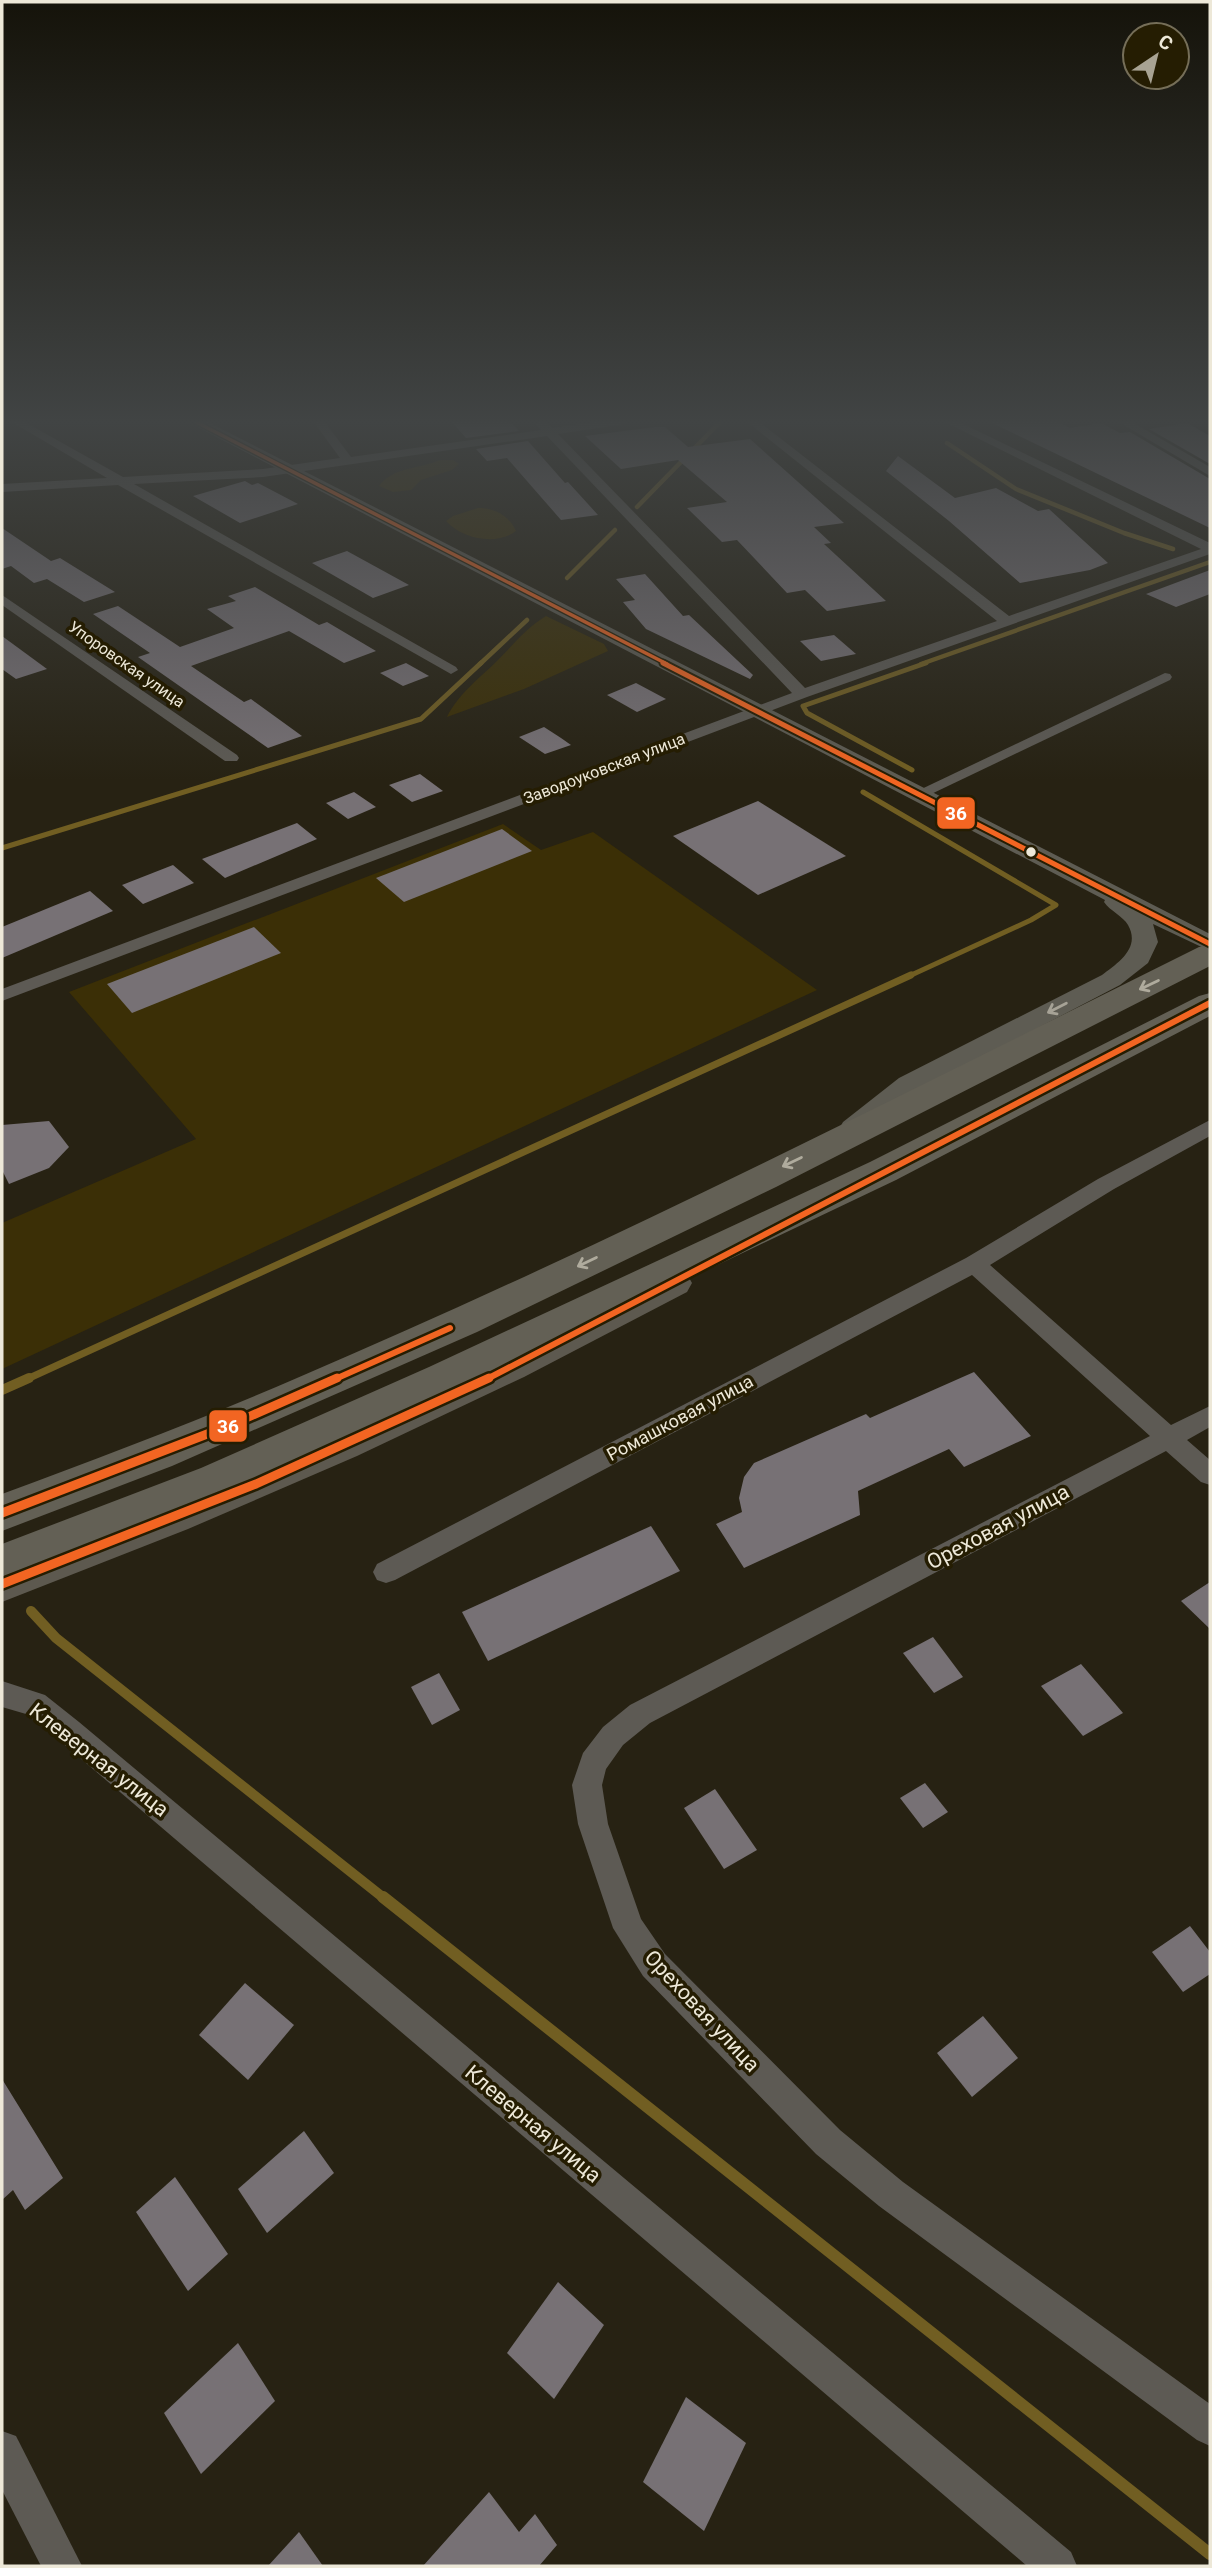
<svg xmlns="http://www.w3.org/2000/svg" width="1212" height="2568" font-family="Roboto,sans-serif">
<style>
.green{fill:#3b2f06}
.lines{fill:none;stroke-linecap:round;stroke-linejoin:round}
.stream-far4{stroke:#715e22;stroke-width:4.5}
.stream-far3{stroke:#715e22;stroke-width:5}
.stream-far2{stroke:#715e22;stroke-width:7}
.stream-far1{stroke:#715e22;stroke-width:10}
.stream{stroke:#715e22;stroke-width:12}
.building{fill:#777175}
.street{fill:#5d5a54;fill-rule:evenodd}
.secondary{fill:#5e5c53;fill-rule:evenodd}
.primary{fill:#5d594f;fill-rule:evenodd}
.highway{fill:#636055;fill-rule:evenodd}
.bus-1-far3-casing{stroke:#251d02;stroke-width:6}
.bus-1-far2-casing{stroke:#251d02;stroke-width:9}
.bus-1-far1-casing{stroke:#251d02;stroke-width:11}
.bus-1-casing{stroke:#251d02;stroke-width:14}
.bus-1-far3{stroke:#f26522;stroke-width:3.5}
.bus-1-far2{stroke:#f26522;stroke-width:5}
.bus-1-far1{stroke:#f26522;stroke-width:6}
.bus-1{stroke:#f26522;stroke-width:9}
.oneway{stroke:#afab9d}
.oneway2{stroke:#a6a296}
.bus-dot{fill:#ede8d8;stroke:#251d02;stroke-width:2.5}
.labels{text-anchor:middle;stroke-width:7;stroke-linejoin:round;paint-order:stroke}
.far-street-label{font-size:16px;fill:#ede8d8;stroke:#251d02}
.street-label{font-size:18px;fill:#ede8d8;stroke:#251d02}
.near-street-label{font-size:21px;fill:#ede8d8;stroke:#251d02}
.line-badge{stroke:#251d02;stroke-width:2.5}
.badge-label{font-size:19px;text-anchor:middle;font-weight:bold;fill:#fff}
</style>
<rect width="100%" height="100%" fill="#272213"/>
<g class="green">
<path d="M440 460H453L459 464 452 470 421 480 411 490 393 492 379 486C393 467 419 469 440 460Z"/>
<path d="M478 508C494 508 509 515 516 531 497 546 462 539 446 521L453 516Z"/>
<path d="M546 616 604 644 608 651 524 689 447 717C459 693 479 679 498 660 514 644 526 628 546 616Z"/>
<path d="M503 824 541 850 593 832 817 990 2 1369V1223L196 1139 69 992Z"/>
</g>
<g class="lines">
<g class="stream-far4">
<path d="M947 443 1016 489 1124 533 1173 549"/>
<path d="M637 507 721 421"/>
<path d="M567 578 615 530"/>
<path d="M480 664 527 620"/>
<path d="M921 664 1210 562"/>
</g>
<g class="stream-far3">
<path d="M912 770 807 713 803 706 926 663"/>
<path d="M863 792 1056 905 1031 920 907 977"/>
<path d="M2 848 421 719 481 663"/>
</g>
<path class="stream-far2" d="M25 1380 911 975"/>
<g class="stream-far1">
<path d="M2 1390 29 1378"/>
<path d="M31 1611 56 1638 385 1899"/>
</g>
<path class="stream" d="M383 1897 1210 2554"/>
</g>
<g class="building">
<path d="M451 421H510L519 431 466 438Z"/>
<path d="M988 421H1057L1070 428 1101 423 1120 433 1130 432 1210 479V528Z"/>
<path d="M1187 423 1210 436V464L1149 429Z"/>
<path d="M655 427H665L688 447 750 439 844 523 814 527 831 543 824 544 886 601 827 611 805 590 787 593 737 540 722 542 687 508 727 502 678 460 621 469 585 436Z"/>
<path d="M528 441 565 483 568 482 598 515 561 520 507 458 487 461 476 449Z"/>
<path d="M898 456 955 498 996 488 1038 511 1049 509 1108 563 1090 570 1020 583 949 521 886 471Z"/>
<path d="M245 481 252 485 258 483 298 504 240 523 193 496Z"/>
<path d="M2 528 51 561 60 558 115 592 84 602 47 579 34 583 11 566 2 569Z"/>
<path d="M347 551 409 585 373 598 312 563Z"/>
<path d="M1210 570V594L1176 607 1146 594Z"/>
<path d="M645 574 683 616 689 615 753 675 750 679 646 629 623 602 635 600 616 579Z"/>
<path d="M255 587 319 625 327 622 376 651 344 663 289 631 191 666 244 702 251 699 302 736 268 748 138 657 150 653 93 614 118 606 180 647 234 628 207 609 236 601 228 596Z"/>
<path d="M834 635 856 654 821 661 800 641Z"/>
<path d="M2 636 47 669 16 679 2 669Z"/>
<path d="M406 663 429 676 403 686 380 673Z"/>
<path d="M636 683 666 699 637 712 607 695Z"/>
<path d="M544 727 561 738 571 745 545 754 519 737Z"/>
<path d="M420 774 443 791 412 802 389 785Z"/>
<path d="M354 792 376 807 348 819 326 803Z"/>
<path d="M758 801 846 856 758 895 673 836Z"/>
<path d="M297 823 317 839 225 878 202 859Z"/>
<path d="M502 829 532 851 404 902 376 878Z"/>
<path d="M173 865 194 883 143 904 122 885Z"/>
<path d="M90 891 113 911 2 958V927Z"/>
<path d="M254 927 281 953 132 1013 107 984Z"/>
<path d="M49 1121 69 1147 49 1168 9 1184 2 1170V1125Z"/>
<path d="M974 1372 1031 1436 964 1467 949 1449 858 1491 860 1515 744 1568 716 1524 742 1512 739 1498 744 1477 754 1463 866 1414 870 1418Z"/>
<path d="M651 1526 680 1571 488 1661 462 1612Z"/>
<path d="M1210 1582V1629L1181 1601Z"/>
<path d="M933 1637 963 1677 934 1693 903 1653Z"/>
<path d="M1081 1664 1123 1713 1083 1736 1041 1686Z"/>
<path d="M439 1673 460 1710 432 1725 411 1687Z"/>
<path d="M925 1783 948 1812 923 1828 900 1798Z"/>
<path d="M715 1789 757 1850 724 1869 684 1808Z"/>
<path d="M1190 1926 1210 1952V1974L1183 1992 1152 1952Z"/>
<path d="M245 1983 294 2025 248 2080 199 2035Z"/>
<path d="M983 2016 1018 2058 972 2097 937 2053Z"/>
<path d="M2 2079 63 2178 25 2210 13 2190 2 2200Z"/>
<path d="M304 2131 334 2173 267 2233 238 2189Z"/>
<path d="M175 2177 228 2254 188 2291 136 2212Z"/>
<path d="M558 2282 604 2325 554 2399 507 2353Z"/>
<path d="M238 2343 275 2401 201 2474 164 2413Z"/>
<path d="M686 2397 746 2443 704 2531 643 2482Z"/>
<path d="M489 2492 519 2532 535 2514 557 2545 539 2566H423Z"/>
<path d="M299 2532 323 2566H268Z"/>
</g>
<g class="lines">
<g class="street">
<path d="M10 421H23L123 477 263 469 340 458 313 421H324L351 457 541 430 536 424 540 421 546 422 552 428 600 421H630L625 424 558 434 805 688 997 621 746 421H758L1009 616 1201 549 943 421H957L1210 543V554L807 697 2 1001V989L792 693 547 436 263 477 134 484 456 667 458 670 451 674 118 485 2 492V484L107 478Z"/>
<path d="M1117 421H1130L1210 467V476Z"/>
<path d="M2 595 237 755 239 758 237 761H225L2 605Z"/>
<path d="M1165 673 1170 674 1172 677 1170 680 925 797 919 799 911 794Z"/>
<path d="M1210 1120V1136L1114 1189 990 1265 1171 1425 1210 1406V1427L1187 1440 1210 1460V1485L1201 1482 1166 1451 650 1723 623 1745 606 1769 602 1785 608 1824 641 1919 665 1954 840 2130 903 2182 1210 2404V2446L1197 2440 879 2206 816 2154 643 1976 613 1928 578 1824 572 1785 583 1753 603 1727 630 1705 1150 1436 972 1275 395 1580 386 1583 377 1580 373 1572 377 1564 966 1258 1098 1179Z"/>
<path d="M2 1681 45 1695 79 1722 1071 2552 1077 2566H1027L59 1740 26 1714 2 1707Z"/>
<path d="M2 2431 16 2436 82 2566H41L2 2490Z"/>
</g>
<path class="secondary" d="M186 421H206L1210 934V951L1153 924 1158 942 1148 963 1120 985 919 1090 863 1136 853 1139 843 1136 839 1129 843 1122 899 1078 1102 975C1118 963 1141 948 1128 925 1123 916 1110 911 1104 902L1105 900Z"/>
<path class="primary" d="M675 1270 687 1274 692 1283 687 1292 524 1377 357 1456 188 1529 2 1602V1566L160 1505 330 1434 498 1357Z"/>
<g class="highway">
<path d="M1210 945V966L776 1187 477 1332 172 1466 2 1531V1494C101 1457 200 1420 297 1378 604 1247 901 1095 1199 947Z"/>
<path d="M1210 993V1016L896 1180 457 1389 231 1492 2 1583V1544L201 1468 429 1367 870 1162 1199 996Z"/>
</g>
<defs>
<path id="bus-1-far3" d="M194 421 667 664"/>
<path id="bus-1-far2" d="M663 663 1210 944"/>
<g id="bus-1-far1">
<path d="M333 1380 450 1328"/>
<path d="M485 1380 1210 1003"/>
</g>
<g id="bus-1">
<path d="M2 1513 228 1426 337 1378"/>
<path d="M2 1584 256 1484 489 1378"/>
</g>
</defs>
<use href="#bus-1-far3" class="bus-1-far3-casing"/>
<use href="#bus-1-far2" class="bus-1-far2-casing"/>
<use href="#bus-1-far1" class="bus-1-far1-casing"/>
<use href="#bus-1" class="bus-1-casing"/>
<use href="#bus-1-far3" class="bus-1-far3"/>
<use href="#bus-1-far2" class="bus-1-far2"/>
<use href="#bus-1-far1" class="bus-1-far1"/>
<use href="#bus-1" class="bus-1"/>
</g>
<defs><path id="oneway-shaft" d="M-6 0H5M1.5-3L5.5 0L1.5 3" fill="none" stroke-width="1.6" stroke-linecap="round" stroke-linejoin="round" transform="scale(1.75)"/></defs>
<g class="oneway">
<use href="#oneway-shaft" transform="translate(1149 985) rotate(154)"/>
<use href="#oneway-shaft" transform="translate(792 1162) rotate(154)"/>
<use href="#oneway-shaft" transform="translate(587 1262) rotate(154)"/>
</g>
<use class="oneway2" href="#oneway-shaft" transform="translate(1057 1008) rotate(153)"/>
<linearGradient id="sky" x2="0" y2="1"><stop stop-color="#15130a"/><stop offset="0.54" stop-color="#414444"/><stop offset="1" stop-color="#414444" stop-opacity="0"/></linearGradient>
<rect width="1212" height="781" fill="url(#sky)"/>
<circle class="bus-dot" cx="1031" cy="852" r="6"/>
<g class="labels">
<g class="far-street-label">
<text transform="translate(127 664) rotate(35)" y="6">Упоровская улица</text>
<text transform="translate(604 768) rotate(-21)" y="6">Заводоуковская улица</text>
</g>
<g class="street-label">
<text transform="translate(680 1418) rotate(-28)" y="6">Ромашковая улица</text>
</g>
<g class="near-street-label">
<text transform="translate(998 1527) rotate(-28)" y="7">Ореховая улица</text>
<text transform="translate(99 1760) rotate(38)" y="7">Клеверная улица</text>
<text transform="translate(702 2011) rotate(47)" y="7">Ореховая улица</text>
<text transform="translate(533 2124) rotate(40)" y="7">Клеверная улица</text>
</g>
</g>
<g class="line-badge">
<rect x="936" y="796" width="40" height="34" rx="7" fill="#f26522"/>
<rect x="208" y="1409" width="40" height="34" rx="7" fill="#f26522"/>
</g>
<g class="badge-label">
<text x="956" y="820">36</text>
<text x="228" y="1433">36</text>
</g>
<rect width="1212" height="2568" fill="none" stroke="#ede8d8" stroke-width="7"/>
<g transform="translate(1156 56) rotate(35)"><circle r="33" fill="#251d02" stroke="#756e58" stroke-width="2"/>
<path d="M0-5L12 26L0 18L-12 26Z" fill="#a8a393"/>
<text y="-10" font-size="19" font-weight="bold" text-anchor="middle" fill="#ede8d8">С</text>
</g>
</svg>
